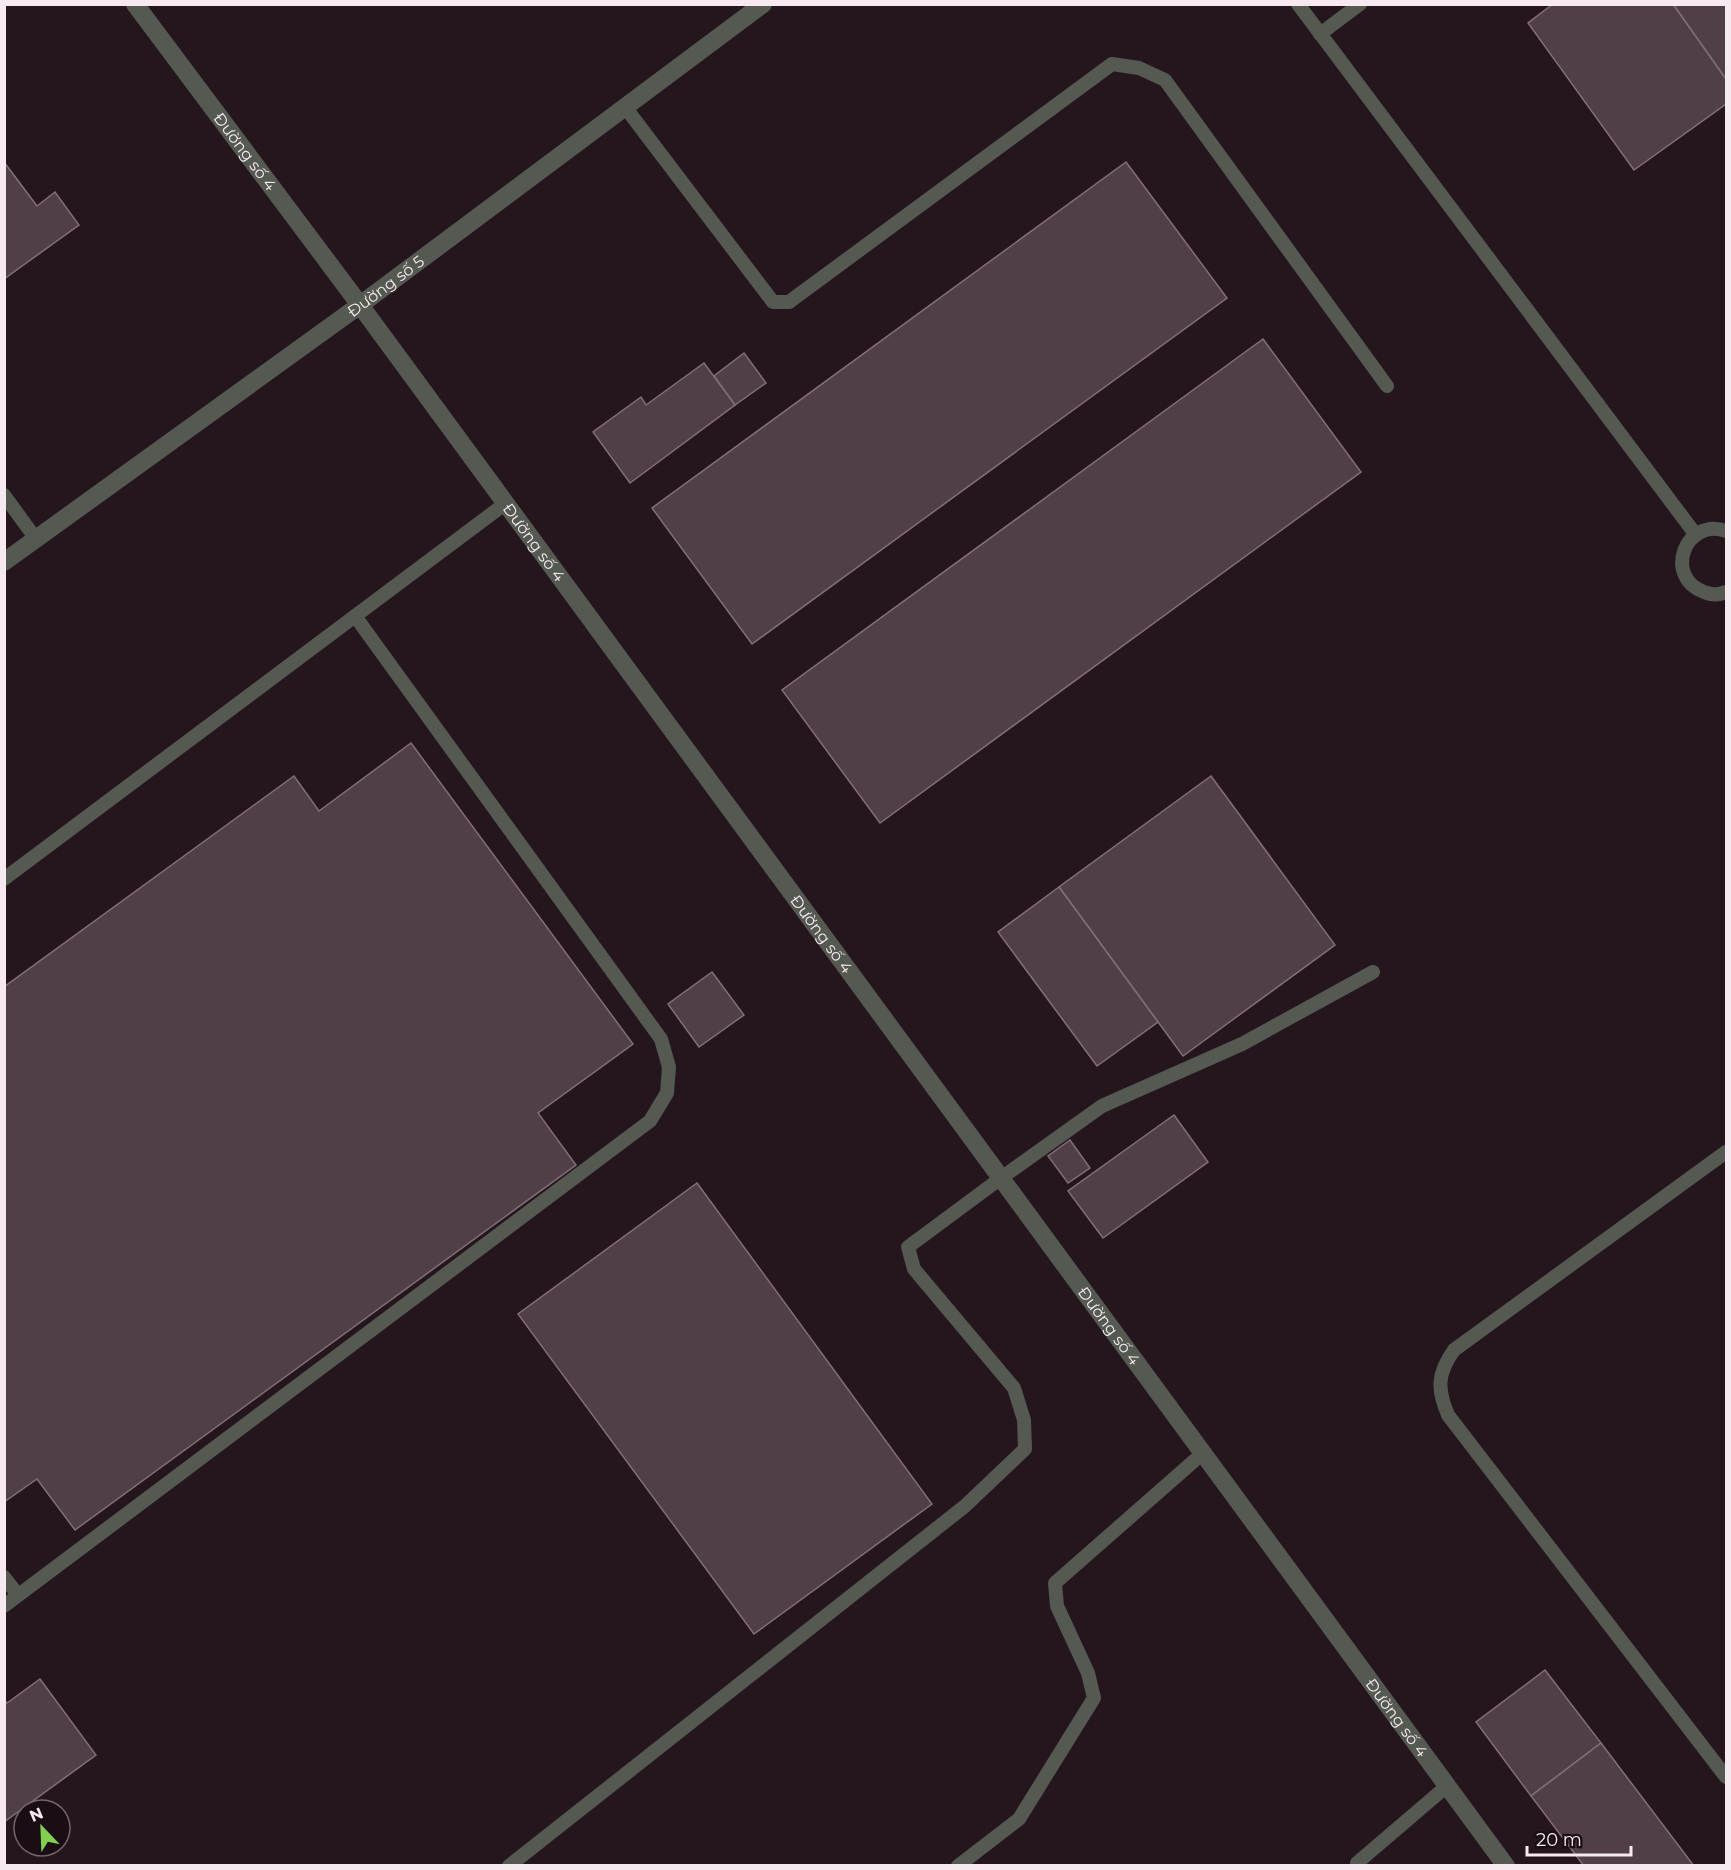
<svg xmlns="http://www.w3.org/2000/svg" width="1731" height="1870" font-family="Montserrat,sans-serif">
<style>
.building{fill:#513f48;stroke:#826e78;stroke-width:1.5}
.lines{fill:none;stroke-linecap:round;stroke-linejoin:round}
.lane{stroke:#545951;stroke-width:14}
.street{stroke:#545951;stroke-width:18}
.labels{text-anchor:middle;stroke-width:5;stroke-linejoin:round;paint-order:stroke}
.street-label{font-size:16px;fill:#f6eaf0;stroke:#1b0d15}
</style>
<rect width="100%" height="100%" fill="#25161e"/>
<g class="building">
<path d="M1553 4H1673L1726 79V104L1634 170 1528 23Z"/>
<path d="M1673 4H1726V79Z"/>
<path d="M4 162 37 206 55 192 79 225 4 279Z"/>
<path d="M1126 162 1227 298 752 644 652 508Z"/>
<path d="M1263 339 1361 472 880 823 782 690Z"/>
<path d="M744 353 766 383 735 405 714 376Z"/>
<path d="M704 363 735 405 630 483 593 432 641 397 646 405Z"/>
<path d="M411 743 633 1044 538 1113 576 1165 75 1530 37 1479 4 1502V987L294 776 319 811Z"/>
<path d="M1211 776 1335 945 1183 1056 1059 887Z"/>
<path d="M1059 887 1158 1022 1097 1066 998 932Z"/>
<path d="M712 972 744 1015 699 1047 668 1004Z"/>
<path d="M1174 1115 1208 1162 1103 1238 1068 1191Z"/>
<path d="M1070 1140 1090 1168 1068 1183 1048 1156Z"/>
<path d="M697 1183 932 1504 754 1634 518 1314Z"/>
<path d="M1545 1670 1601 1743 1531 1796 1476 1722Z"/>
<path d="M40 1679 96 1755 4 1822V1700L7 1703Z"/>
<path d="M1601 1743 1694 1866H1584L1531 1796Z"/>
</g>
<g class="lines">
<g class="lane">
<path d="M1298 4 1696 535"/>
<path d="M1320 34 1360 4"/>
<path d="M625 107 773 302H789L1112 64 1139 68 1165 80 1387 386"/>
<path d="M4 495 36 539"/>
<path d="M1726 531C1685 517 1663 577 1704 592 1711 595 1719 595 1726 592"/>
<path d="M4 879 506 503"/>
<path d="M1726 1152 1454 1350C1437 1374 1437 1389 1448 1415L1726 1777"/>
<path d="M4 1577 18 1595"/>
<path d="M4 1606 650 1121 667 1093 669 1067 661 1039 355 616"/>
<path d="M509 1866 965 1506 1025 1449 1024 1420 1014 1388 914 1269 908 1247 1001 1178 1102 1106 1242 1044 1373 972"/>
<path d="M958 1866 1019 1819 1094 1698 1088 1673 1057 1606 1055 1583 1203 1453"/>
<path d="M1358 1866 1357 1863 1447 1786"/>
</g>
<g class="street">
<path id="s1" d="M135 4 360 305 1506 1866"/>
<path id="s2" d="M4 562 360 305 763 4"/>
</g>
</g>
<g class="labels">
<g class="street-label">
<text dy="6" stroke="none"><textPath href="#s1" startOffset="184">Đường số 4</textPath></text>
<text dy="6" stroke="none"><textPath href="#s2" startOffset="471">Đường số 5</textPath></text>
<text dy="6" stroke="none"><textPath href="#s1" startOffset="670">Đường số 4</textPath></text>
<text dy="6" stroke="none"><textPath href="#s1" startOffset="1156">Đường số 4</textPath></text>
<text dy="6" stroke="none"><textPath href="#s1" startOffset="1642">Đường số 4</textPath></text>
<text dy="6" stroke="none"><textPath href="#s1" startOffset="2128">Đường số 4</textPath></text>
</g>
</g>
<rect width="1731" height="1870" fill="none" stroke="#f6eaf0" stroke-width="12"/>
<g transform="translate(42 1828) rotate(337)"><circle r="28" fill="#1b0d15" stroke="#73656d" stroke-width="1.5"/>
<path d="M0-4.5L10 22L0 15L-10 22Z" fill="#81d050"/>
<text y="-9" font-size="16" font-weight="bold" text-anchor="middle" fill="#f6eaf0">N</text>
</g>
<path d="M1527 1846v9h104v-9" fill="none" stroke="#f6eaf0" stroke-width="3"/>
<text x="1536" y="1846" font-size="18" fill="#f6eaf0" stroke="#1b0d15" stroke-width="4.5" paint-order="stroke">20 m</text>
</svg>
